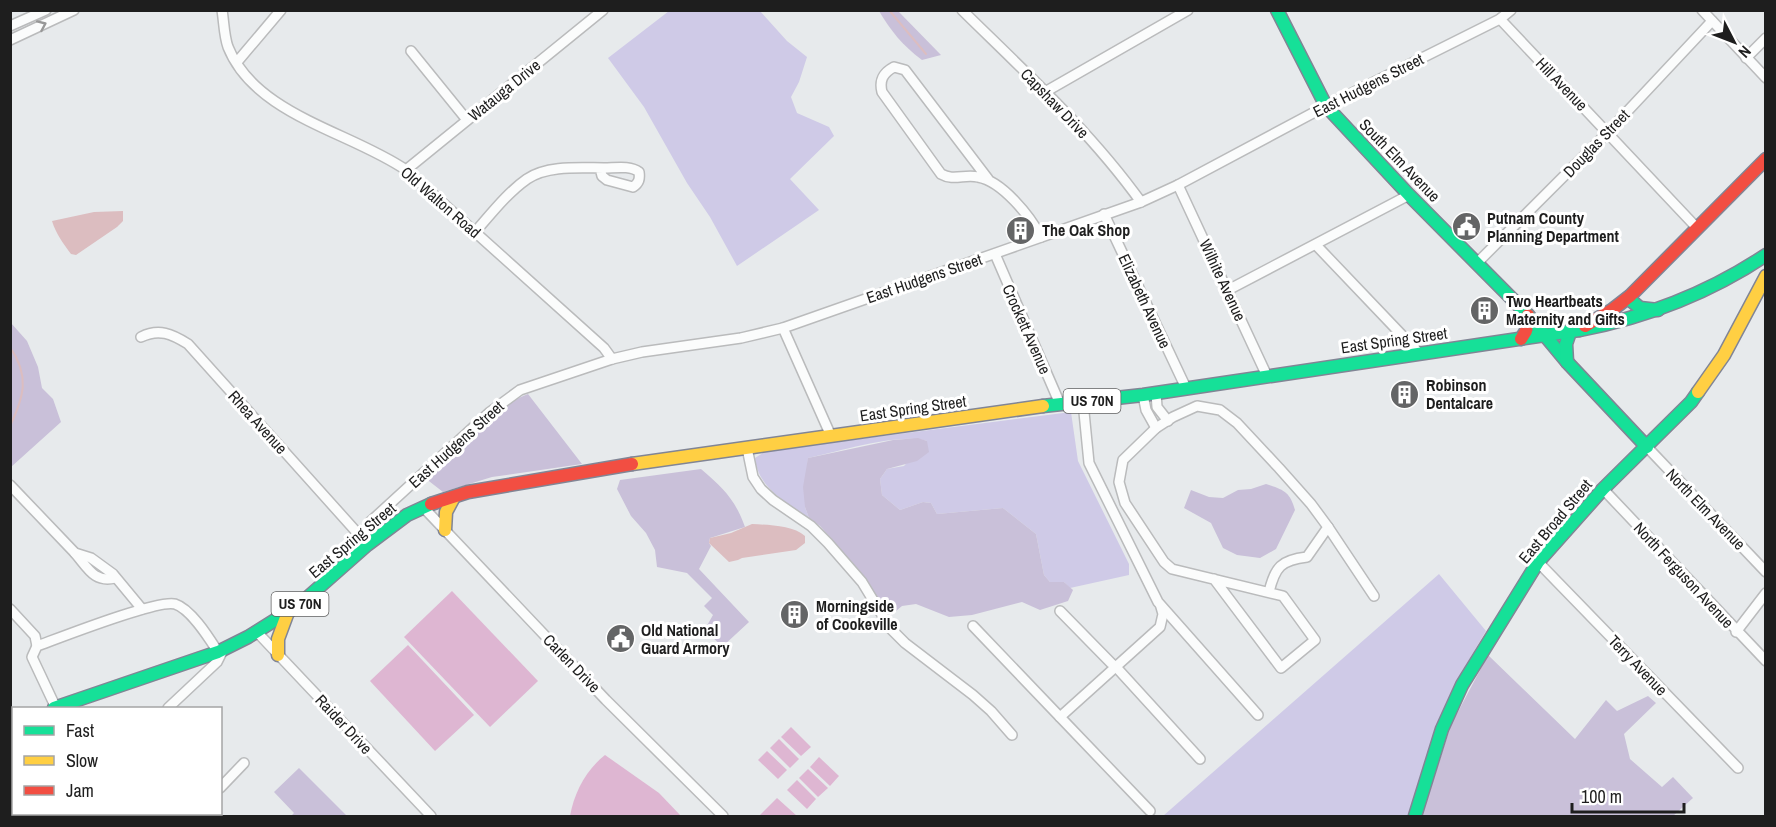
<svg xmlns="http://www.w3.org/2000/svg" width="1776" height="827" font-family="'Archivo Narrow',sans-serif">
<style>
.grass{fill:#cfcae7}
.forest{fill:#c9c0d9}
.pitch{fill:#deb6d2}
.water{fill:#dcbdc0}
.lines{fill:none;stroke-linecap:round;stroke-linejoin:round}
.stream{stroke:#dcbdc0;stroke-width:2}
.street-casing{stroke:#babbbc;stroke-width:12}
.fast-casing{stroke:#818595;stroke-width:15}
.slow-casing{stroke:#818595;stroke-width:15}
.jam-casing{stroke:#818595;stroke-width:15}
.street{stroke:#fbfcfc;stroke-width:9}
.fast{stroke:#16e098;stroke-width:12}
.slow{stroke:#ffcf43;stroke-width:12}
.jam{stroke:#f24e42;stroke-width:12}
.oneway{stroke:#989898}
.labels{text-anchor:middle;stroke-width:6;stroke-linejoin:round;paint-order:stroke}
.shield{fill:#fff;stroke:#626262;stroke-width:1.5}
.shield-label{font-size:15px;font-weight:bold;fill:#1e1e1e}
.street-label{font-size:16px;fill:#1e1e1e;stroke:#fff}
.poi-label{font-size:16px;font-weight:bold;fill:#1e1e1e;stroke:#fff;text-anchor:start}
</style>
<rect width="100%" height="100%" fill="#e7eaec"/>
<g class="grass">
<path d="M669 11H760L787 41 807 57 799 82 791 97 797 113 829 127 834 136 790 179 819 210 737 266 710 217 687 183 644 107 608 58Z"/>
<path d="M1071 412 1078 461 1129 564V575L1070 588 1064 582H1050L1044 575 1036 534 1003 508 937 514 931 503 923 502 900 510 882 495 880 479 887 469 904 466 927 441C901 432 836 452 808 458L805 507 809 518C786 502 758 488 755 458L766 451Z"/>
<path d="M1439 574 1486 631 1461 673 1434 734 1411 816H1163Z"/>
</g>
<g class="forest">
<path d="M879 11H898L941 55 922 60C902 45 891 31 879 11Z"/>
<path d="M11 323 27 341 38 367 42 388 53 399 61 422 11 467Z"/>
<path d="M528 394 582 464 492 477 443 492 425 478C451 454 497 405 528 394Z"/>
<path d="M918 438 927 441 929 452 917 461 887 469 880 479 882 495 900 510 923 502 931 503 937 514 1003 508 1036 534 1044 575 1050 582H1064L1073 590 1068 601 1040 610 1022 602 972 615 949 617 916 604 902 606 890 616 858 569 820 526 809 518 805 507 803 487 808 458 893 440Z"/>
<path d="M701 469C723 488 735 499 745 527L710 538 709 543 711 546 699 569 749 622 722 647 705 629 713 615 704 606 712 598 687 573 657 567 655 550 646 533 631 516 617 489 620 480Z"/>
<path d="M1266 484C1284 490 1290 492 1295 510L1276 549 1260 558 1237 555 1223 548 1211 523 1184 508 1191 490 1209 497 1223 498 1238 490 1251 489Z"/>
<path d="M1488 655 1575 739 1606 700 1617 711 1648 696 1656 703 1624 734 1630 759 1662 787 1673 777 1693 798 1673 816H1422L1451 725Z"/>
<path d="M299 768 347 816H291L294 813 274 792Z"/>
</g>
<g class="pitch">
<path d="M452 591 538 681 490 727 404 637Z"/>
<path d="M408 645 474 715 435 751 370 681Z"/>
<path d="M791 727 811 747 801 756 781 737Z"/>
<path d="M779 739 799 759 790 768 770 748Z"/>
<path d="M767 751 787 770 778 779 758 760Z"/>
<path d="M605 755 659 793 681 816H570C574 793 586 770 605 755Z"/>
<path d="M819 757 839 776 830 786 810 767Z"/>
<path d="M808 769 828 788 818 797 799 778Z"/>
<path d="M797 780 816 799 807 809 787 790Z"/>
<path d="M777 798 797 816H759Z"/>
</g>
<g class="water">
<path d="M123 211V221L117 227 76 255 71 254C63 243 56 234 52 221L94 212Z"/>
<path d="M752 524C768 525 793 525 805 536V543L796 550 742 558 738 560 729 562 709 543 710 538 731 533Z"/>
</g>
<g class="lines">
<g class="stream">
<path d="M889 10 926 54"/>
<path d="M10 347C30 376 24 397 10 426"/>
</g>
<defs>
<g id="street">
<path d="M222 10C224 22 224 36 228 47 255 115 351 132 406 170L604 348 612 359"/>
<path d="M962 10C1024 71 1090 131 1141 202"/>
<path d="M1702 10 1766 78"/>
<path d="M1500 19 1697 228"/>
<path d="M10 26 46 10"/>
<path d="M10 40 74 10"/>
<path d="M411 51 467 120"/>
<path d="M1746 58 1766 38"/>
<path d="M237 62 281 10"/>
<path d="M1045 92 1188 10"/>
<path d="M406 170 603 10"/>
<path d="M988 179 905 70 894 67C883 73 879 80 882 92L941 174C953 181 965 174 978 177 1002 181 1030 216 1041 237"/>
<path d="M1178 185 1267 376"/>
<path d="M1104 214 1186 388"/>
<path d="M475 232C491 214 507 193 527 179 548 165 580 168 604 168 615 168 630 165 639 172 640 179 639 183 633 187L607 180 602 176 600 168"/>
<path d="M1316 245 1419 353"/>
<path d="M995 254 1060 404"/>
<path d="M1478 262 1608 132 1712 21"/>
<path d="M1228 290 1409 195"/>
<path d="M783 328 831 436"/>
<path d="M141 337C159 328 172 334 188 344L361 537"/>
<path d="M1156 393 1157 407 1168 421"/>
<path d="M1143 395 1146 410 1156 428"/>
<path d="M1083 402 1089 463 1158 602 1258 715"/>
<path d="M1647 447 1766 572"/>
<path d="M747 448 753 477 761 489 773 500 811 526 828 543 862 582 890 628 905 643 973 695 991 711 1012 735"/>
<path d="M10 485 75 553 91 558 113 574 142 609"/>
<path d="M1603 489 1766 661"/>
<path d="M423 507 606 700 723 816"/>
<path d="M1328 527 1374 596"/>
<path d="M367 545 361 537 370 522 490 412 520 390 612 359 642 352 741 338 783 328 1141 202 1178 185 1326 106 1500 19 1511 10"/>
<path d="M75 553C88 568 94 583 115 578"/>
<path d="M1538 562 1738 768"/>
<path d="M1214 579 1281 668 1315 640 1283 596 1172 569 1164 562 1125 503 1119 482 1123 460 1156 428 1173 417 1197 406 1220 410 1237 423 1279 468 1311 504 1328 527 1307 557C1281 560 1275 567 1269 592"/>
<path d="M10 609 35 636 37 646"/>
<path d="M1060 611 1111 663 1116 667 1200 759"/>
<path d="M973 626 1060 717"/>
<path d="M257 632 431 816"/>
<path d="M1736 632 1766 593"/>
<path d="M56 708 32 657 37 646C59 638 158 599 175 604 191 609 209 638 218 652"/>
<path d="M168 708 217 662 223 650"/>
<path d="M220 788 244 763"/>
<path d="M1150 811 1060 717 1160 627 1163 614 1161 607"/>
<path d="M183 814 186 816"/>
<path d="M67 816 69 814"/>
<path d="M193 816 196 814"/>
</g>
<g id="fast">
<path d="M1277 10 1326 106 1409 195 1528 315 1567 362 1647 447"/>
<path d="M1628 298 1640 308 1658 310"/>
<path d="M1580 330C1647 317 1709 293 1766 255"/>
<path d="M1567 362 1566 344 1570 332"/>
<path d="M1043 406 1143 395 1579 330 1585 326"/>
<path d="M54 708 218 652 248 637 299 605 367 545 407 515 431 504"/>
<path d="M10 723 14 722"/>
<path d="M1415 816 1442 729 1462 685 1538 562 1603 489 1691 402 1698 392"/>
</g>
<g id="slow">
<path d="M1698 392 1724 355 1766 276"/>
<path d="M632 464 1043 406"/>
<path d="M445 530 446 512 454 497"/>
<path d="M278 655V639L288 612"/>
</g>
<g id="jam">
<path d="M1585 326 1612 310 1630 296 1766 159"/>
<path d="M1521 339 1526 331 1528 315"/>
<path d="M431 504 468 492 632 464"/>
</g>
</defs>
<use href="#street" class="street-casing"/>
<use href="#fast" class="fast-casing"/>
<use href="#slow" class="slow-casing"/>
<use href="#jam" class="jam-casing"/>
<use href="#street" class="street"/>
<use href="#fast" class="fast"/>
<use href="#slow" class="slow"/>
<use href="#jam" class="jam"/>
</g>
<defs><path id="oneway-chevron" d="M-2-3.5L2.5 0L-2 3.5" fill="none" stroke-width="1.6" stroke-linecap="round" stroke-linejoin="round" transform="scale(1.5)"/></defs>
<use class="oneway" href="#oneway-chevron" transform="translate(42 25) rotate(-24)"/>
<defs>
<symbol id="civic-disc" viewBox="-11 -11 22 22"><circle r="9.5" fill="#646566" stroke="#fff"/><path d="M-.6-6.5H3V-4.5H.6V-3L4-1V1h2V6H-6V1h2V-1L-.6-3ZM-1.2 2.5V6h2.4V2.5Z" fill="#fff"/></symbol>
<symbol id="building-disc" viewBox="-11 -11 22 22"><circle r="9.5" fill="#646566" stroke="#fff"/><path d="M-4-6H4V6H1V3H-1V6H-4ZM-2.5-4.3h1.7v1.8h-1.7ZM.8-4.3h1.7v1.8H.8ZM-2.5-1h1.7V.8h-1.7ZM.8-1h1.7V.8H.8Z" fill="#fff"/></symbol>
</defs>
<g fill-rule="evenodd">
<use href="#civic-disc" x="1450" y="210" width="33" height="33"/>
<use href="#building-disc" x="1004" y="214" width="33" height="33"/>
<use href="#building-disc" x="1468" y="294" width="33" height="33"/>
<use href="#building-disc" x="1388" y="378" width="33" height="33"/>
<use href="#building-disc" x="778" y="598" width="33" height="33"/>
<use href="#civic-disc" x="604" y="622" width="33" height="33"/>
</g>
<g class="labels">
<g class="shield">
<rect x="1063.5" y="389" width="57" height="24" rx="4.5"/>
<rect x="271.5" y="592" width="57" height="24" rx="4.5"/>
</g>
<g class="shield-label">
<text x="1092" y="406">US 70N</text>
<text x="300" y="609">US 70N</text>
</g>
<g class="street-label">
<text transform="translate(1562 84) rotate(46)" y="6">Hill Avenue</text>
<text transform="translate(1368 85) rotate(-27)" y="6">East Hudgens Street</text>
<text transform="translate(504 90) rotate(-39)" y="6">Watauga Drive</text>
<text transform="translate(1055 103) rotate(46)" y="6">Capshaw Drive</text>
<text transform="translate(1596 143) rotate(-46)" y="6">Douglas Street</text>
<text transform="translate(1400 160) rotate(46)" y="6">South Elm Avenue</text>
<text transform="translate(441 202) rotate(41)" y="6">Old Walton Road</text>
<text transform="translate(924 278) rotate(-19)" y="6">East Hudgens Street</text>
<text transform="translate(1223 280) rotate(65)" y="6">Wilhite Avenue</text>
<text transform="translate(1145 301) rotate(65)" y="6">Elizabeth Avenue</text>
<text transform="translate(1027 329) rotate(66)" y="6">Crockett Avenue</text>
<text transform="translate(1394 340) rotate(-8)" y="6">East Spring Street</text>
<text transform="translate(913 408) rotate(-8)" y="6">East Spring Street</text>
<text transform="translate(258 422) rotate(48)" y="6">Rhea Avenue</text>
<text transform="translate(456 444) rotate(-42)" y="6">East Hudgens Street</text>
<text transform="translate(1706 509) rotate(46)" y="6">North Elm Avenue</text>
<text transform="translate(1555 521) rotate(-50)" y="6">East Broad Street</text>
<text transform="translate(352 540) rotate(-40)" y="6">East Spring Street</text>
<text transform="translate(1684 575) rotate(47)" y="6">North Ferguson Avenue</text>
<text transform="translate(572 663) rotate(46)" y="6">Carlen Drive</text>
<text transform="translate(1638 665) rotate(46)" y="6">Terry Avenue</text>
<text transform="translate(344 724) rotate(47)" y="6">Raider Drive</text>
</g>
<g class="poi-label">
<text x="1487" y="224">Putnam County<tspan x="1487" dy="18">Planning Department</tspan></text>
<text x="1042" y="236">The Oak Shop</text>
<text x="1506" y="307">Two Heartbeats<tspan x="1506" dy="18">Maternity and Gifts</tspan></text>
<text x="1426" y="391">Robinson<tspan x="1426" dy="18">Dentalcare</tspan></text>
<text x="816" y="612">Morningside<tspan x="816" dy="18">of Cookeville</tspan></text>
<text x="641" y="636">Old National<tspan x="641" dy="18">Guard Armory</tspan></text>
</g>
</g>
<rect width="1776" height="827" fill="none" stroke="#1e1e1e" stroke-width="24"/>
<rect x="12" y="707" width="210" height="108" fill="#ffffff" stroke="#a5a5a5" stroke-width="1.5"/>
<rect x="24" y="726" width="30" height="9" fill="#16e098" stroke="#a5a5a5" stroke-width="1.5"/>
<text x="66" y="737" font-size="18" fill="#1e1e1e">Fast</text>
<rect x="24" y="756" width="30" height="9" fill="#ffcf43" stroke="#a5a5a5" stroke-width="1.5"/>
<text x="66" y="767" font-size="18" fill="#1e1e1e">Slow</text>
<rect x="24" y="786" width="30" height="9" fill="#f24e42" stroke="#a5a5a5" stroke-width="1.5"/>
<text x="66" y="797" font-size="18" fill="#1e1e1e">Jam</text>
<g transform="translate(1734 42) rotate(132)" stroke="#ffffff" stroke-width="4.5" paint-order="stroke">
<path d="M0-4.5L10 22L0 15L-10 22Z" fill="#1e1e1e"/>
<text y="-9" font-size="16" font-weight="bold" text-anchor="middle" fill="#1e1e1e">N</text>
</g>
<path d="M1572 803v9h112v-9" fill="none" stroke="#1e1e1e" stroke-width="3"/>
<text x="1581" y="803" font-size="18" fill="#1e1e1e" stroke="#ffffff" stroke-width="4.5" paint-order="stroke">100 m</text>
</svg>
